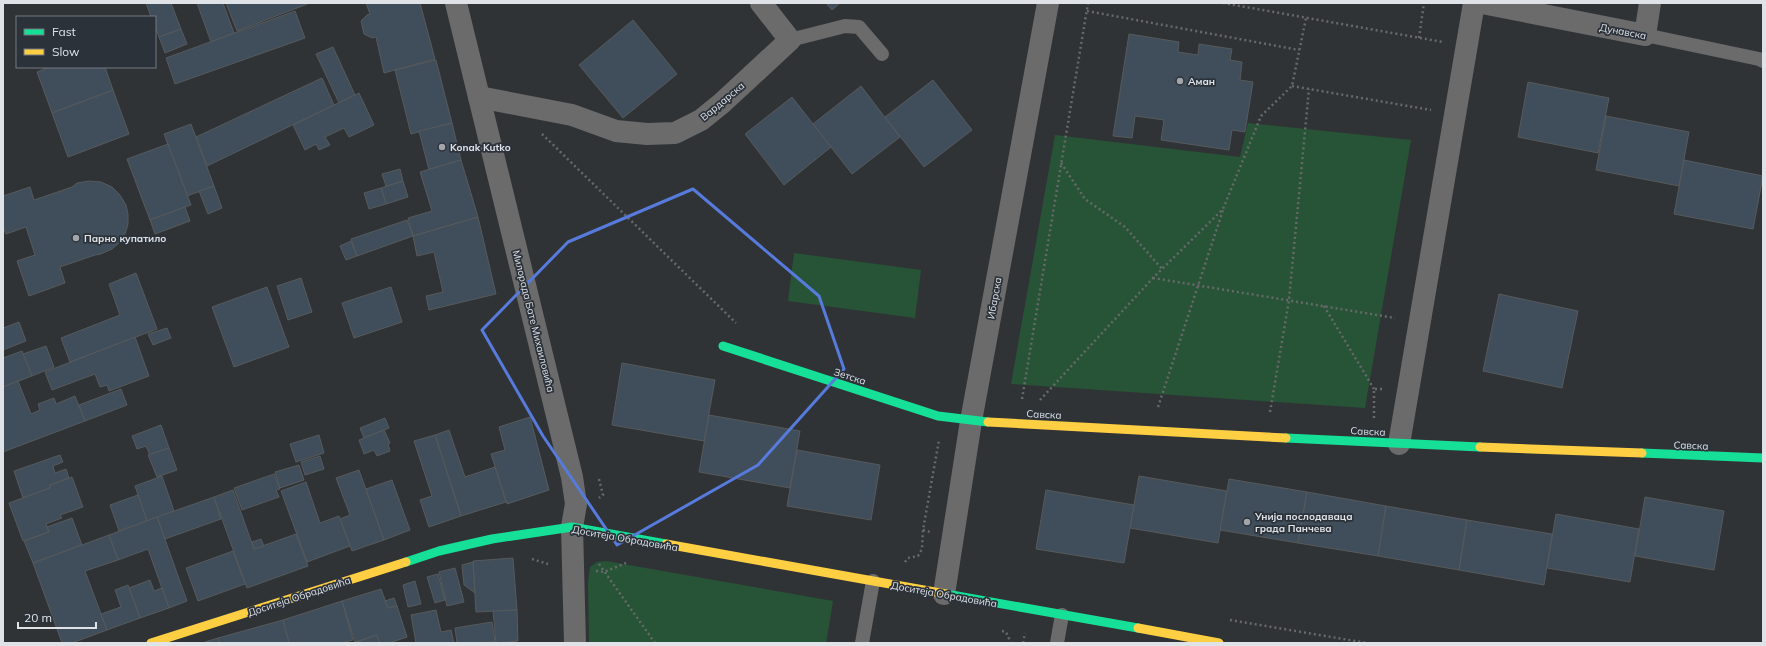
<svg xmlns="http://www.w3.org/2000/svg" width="1766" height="646" font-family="Mulish,sans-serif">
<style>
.green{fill:#275436}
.building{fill:#404e5b;stroke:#575a5c}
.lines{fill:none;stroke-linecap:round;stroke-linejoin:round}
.path{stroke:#67696a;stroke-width:2.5;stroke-dasharray:2 3;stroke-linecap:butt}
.lane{stroke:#6c6b6b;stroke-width:14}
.street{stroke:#6c6b6b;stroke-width:22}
.fast{stroke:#16e098;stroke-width:9}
.slow{stroke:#ffcf43;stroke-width:9}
.marked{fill:none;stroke:#577bdd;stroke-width:3;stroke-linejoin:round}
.poi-dot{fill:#a2a5aa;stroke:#2c323a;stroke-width:1.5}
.labels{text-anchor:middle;stroke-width:3.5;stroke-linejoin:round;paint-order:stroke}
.street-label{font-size:10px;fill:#dfe3e8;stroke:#2c323a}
.poi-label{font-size:10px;font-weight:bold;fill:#dfe3e8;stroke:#2c323a;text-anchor:start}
</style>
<rect width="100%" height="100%" fill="#303336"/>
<g class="green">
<path d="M1248 123 1411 140 1365 408 1011 384 1055 135 1240 157Z"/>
<path d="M794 253 921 270 915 318 788 301Z"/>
<path d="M606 561 833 601 826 643H589L588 582 590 567 597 562Z"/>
</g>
<g class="building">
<path d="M146 3H171L181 29 159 37 155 27V17H151Z"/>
<path d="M197 3H223L234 33 211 42Z"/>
<path d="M226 3H310L237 31Z"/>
<path d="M366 3H420L435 59 384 73 376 37 372 38 364 34 361 21 367 15 370 14Z"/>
<path d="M826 3H840L832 10Z"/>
<path d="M295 11 305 38 175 84 166 58Z"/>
<path d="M633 20 677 74 623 118 579 65Z"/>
<path d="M181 29 187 44 165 53 159 37Z"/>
<path d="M1129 34 1179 42 1178 52 1198 55 1199 44 1232 49 1230 60 1242 62 1240 80 1253 82 1245 132 1232 130 1229 150 1161 140 1164 120 1135 116 1132 138 1113 136Z"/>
<path d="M333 47 355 95 339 103 316 54Z"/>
<path d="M436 60 452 123 411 134 395 70Z"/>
<path d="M49 67H105L113 90 52 113 37 72Z"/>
<path d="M322 78 334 105 207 166 196 137Z"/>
<path d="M933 80 972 130 924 167 885 117Z"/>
<path d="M1528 82 1609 98 1598 153 1518 137Z"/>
<path d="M861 86 900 137 852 174 813 124Z"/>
<path d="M113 90 129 134 68 157 52 113Z"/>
<path d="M359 93 374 125 349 137 344 128 325 137 330 145 319 150 316 144 305 150 293 125Z"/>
<path d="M792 97 831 147 784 185 745 134Z"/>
<path d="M1606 116 1689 132 1679 186 1596 170Z"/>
<path d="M452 123 461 160 429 170 419 131Z"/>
<path d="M191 124 214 186 187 196 164 134Z"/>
<path d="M168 144 191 205 150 220 127 159Z"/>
<path d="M461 160 478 217 413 236 408 218 432 211 420 172Z"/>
<path d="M1684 160 1763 176 1753 229 1674 214Z"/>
<path d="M400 169 403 181 386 186 382 174Z"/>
<path d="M89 181 101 182 112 187 120 195 126 205 128 214V224L125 234 120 242 112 249 101 254 95 255 60 267 65 283 29 296 17 261 35 255 26 227 6 234 3 227V196L30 187 34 200 72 187 77 183Z"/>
<path d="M403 181 408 197 386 204 381 188Z"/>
<path d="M214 186 222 208 208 214 199 191Z"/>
<path d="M381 188 386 204 369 209 364 193Z"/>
<path d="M185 207 190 221 155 234 150 220Z"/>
<path d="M478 217 496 294 429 310 426 296 443 292 434 252 417 256 413 236Z"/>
<path d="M407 220 413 236 357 256 351 239Z"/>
<path d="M351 241 357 256 346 260 340 246Z"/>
<path d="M136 273 157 329 70 362 61 338 120 315 109 284Z"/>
<path d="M301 278 312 312 288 320 277 286Z"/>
<path d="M267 287 289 347 234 367 212 307Z"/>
<path d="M391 287 402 322 354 338 342 303Z"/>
<path d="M1499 294 1578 311 1562 388 1483 371Z"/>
<path d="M19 322 26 341 3 350V328Z"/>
<path d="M167 328 171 338 153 345 148 334Z"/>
<path d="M135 337 149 376 109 391 107 385 100 387 95 374 52 390 45 372Z"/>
<path d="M46 346 54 367 32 376 23 354Z"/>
<path d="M22 351 32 376 3 387V358Z"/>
<path d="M622 363 715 380 704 441 612 425Z"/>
<path d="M18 381 31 414 40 410 38 404 54 398 56 404 75 396 85 421 3 452V387Z"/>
<path d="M121 389 127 405 85 421 79 405Z"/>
<path d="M709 415 800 431 790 488 699 472Z"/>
<path d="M530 417 549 490 507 504 491 454 505 450 499 427Z"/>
<path d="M385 418 389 428 364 438 360 428Z"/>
<path d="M161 425 169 448 150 455 146 446 137 449 132 436Z"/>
<path d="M384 430 390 443 388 444 390 451 377 456 374 450 364 454 359 440Z"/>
<path d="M449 430 465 477 495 467 506 502 461 516 435 435Z"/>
<path d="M319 435 324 453 296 462 290 444Z"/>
<path d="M435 435 461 516 429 527 420 500 432 496 414 441Z"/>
<path d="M169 448 177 470 157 477 148 455Z"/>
<path d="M797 450 880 465 871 520 787 506Z"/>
<path d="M60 455 63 462 53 466 55 473 66 469 69 478 50 485V488L23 498 14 471Z"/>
<path d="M320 456 324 469 305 475 301 462Z"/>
<path d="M299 465 304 480 280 488 275 472Z"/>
<path d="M359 470 384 540 352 551 340 519 350 515 336 478Z"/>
<path d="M274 474 280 489 276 490 279 497 242 510 234 488Z"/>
<path d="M162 476 174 511 147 521 135 486Z"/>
<path d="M1139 476 1227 491 1218 543 1130 528Z"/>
<path d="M72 477 83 507 60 515 62 518 46 524 49 532 23 541 9 503 50 488V485Z"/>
<path d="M1229 479 1307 492 1298 543 1220 530Z"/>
<path d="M392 480 410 530 384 540 366 489Z"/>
<path d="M306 482 320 523 339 516 350 546 307 562 281 491Z"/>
<path d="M233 490 254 549 296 534 308 566 247 588 214 497Z"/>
<path d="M1046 490 1134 505 1124 563 1036 549Z"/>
<path d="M1307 492 1386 506 1378 556 1298 543Z"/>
<path d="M138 495 147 521 119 531 110 505Z"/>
<path d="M214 497 221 519 165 539 157 517Z"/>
<path d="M1645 497 1724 511 1714 570 1635 556Z"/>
<path d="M1386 506 1467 520 1459 570 1378 556Z"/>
<path d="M1556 514 1639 529 1630 582 1547 568Z"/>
<path d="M157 517 187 601 169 608 148 549 118 560 109 535Z"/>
<path d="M72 518 82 545 33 563 24 541 49 532 47 527Z"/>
<path d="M1467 520 1552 534 1544 585 1459 570Z"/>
<path d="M109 535 118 560 85 571 107 630 72 643H62L33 563Z"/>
<path d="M261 539 264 546 254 549 252 542Z"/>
<path d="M233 551 245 584 198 601 186 568Z"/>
<path d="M513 558 517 610 476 612 473 561Z"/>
<path d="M473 562 475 593 464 585 462 565Z"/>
<path d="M455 568 464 602 447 606 439 572Z"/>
<path d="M438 574 445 600 435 603 427 577Z"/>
<path d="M150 580 154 591 162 588 169 608 140 618 129 588Z"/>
<path d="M415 581 421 604 408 607 403 585Z"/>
<path d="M128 585 140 618 107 630 101 614 121 607 115 590Z"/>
<path d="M381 589 388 608 397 606 407 637 389 643H379L377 635 355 642 342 601Z"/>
<path d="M394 598 397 606 388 608 385 601Z"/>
<path d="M342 601 353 640 342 643H289L283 620Z"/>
<path d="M436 610 441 632 451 630 454 643H416L411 615Z"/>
<path d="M517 610 518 641 496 643 493 611Z"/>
<path d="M283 620 289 643H219L218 638Z"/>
<path d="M492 622 495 642 457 643 455 628Z"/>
<path d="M377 635 379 643H357V642Z"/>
<path d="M218 638 219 643H202Z"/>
</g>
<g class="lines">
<g class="path">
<path d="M1223 3 1443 42"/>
<path d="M1087 11 1299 50"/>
<path d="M1419 38 1424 3"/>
<path d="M1292 86 1431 110"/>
<path d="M542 134 736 323"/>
<path d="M1061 163 1085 199 1125 227 1162 269"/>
<path d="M1153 278 1395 318"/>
<path d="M1324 306 1374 389"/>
<path d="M1022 399 1088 3"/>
<path d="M1040 400 1153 278 1223 209 1261 116 1292 86 1306 18"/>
<path d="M1158 407 1223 210"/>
<path d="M1270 412 1289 300 1309 89"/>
<path d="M1374 418V389H1384"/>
<path d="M599 479 603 495 599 498"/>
<path d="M923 530 930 532"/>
<path d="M532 559 548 564"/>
<path d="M905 562 908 558 918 556 922 549 923 530 939 440"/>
<path d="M599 564 655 643"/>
<path d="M596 571 604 572 626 563"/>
<path d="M1230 620 1367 643"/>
<path d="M1002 631 1006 632 1011 643"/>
<path d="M1023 643 1025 633"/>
</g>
<g class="lane">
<path d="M1645 35 1759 59 1763 61"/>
<path d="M790 40 845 26 859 27 882 54"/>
<path d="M862 643 873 581"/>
<path d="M1057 643 1062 615"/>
</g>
<g class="street">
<path d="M456 3 572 477 576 504 572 527 575 643"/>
<path d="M1482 3 1645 35 1650 3"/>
<path d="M479 97 572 115 616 131 647 134 675 133 701 120 722 103 790 40 761 3"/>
<path d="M1399 444 1474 3"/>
<path d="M944 594 971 421 1048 3"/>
</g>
<g class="fast">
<path d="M723 346 938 416 988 422"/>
<path d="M1286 438 1480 447"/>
<path d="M1642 453 1763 458"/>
<path d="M406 562 439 551 492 539 572 527 666 544"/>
<path d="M946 594 1138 628"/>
</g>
<g class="slow">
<path d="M988 422 1286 438"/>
<path d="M1480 447 1642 453"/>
<path d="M666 544 946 594"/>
<path d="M1138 628 1219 643"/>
<path d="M151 643 406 562"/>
</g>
</g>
<path class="marked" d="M693 189 819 296 844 369 758 465 617 545 543 436 482 330 568 242Z"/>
<g class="poi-dot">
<circle cx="1180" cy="81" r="4"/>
<circle cx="442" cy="147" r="4"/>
<circle cx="76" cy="238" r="4"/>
<circle cx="1247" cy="522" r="4"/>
</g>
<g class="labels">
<g class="street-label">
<text transform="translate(1623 31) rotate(11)" y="4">Дунавска</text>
<text transform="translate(722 101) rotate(-40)" y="4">Вардарска</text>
<text transform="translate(994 298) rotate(-80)" y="4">Ибарска</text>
<text transform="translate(534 321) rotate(76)" y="4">Милорада Бате Михаиловића</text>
<text transform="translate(850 376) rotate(18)" y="4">Зетска</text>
<text transform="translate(1044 414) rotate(3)" y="4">Савска</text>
<text transform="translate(1368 431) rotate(3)" y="4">Савска</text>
<text transform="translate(1691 445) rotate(2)" y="4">Савска</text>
<text transform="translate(625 538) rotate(10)" y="4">Доситеја Обрадовића</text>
<text transform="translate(944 594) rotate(10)" y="4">Доситеја Обрадовића</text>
<text transform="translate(299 596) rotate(-18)" y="4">Доситеја Обрадовића</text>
</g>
<g class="poi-label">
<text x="1188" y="85">Аман</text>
<text x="450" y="151">Konak Kutko</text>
<text x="84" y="242">Парно купатило</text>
<text x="1255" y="520">Унија послодаваца<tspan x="1255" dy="12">града Панчева</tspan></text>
</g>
</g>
<rect width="1766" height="646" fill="none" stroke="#dfe3e8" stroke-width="8"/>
<rect x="16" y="16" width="140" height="52" fill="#2c323a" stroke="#747980"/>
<rect x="24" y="29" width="20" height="6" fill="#16e098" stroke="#747980"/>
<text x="52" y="36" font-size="12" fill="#dfe3e8">Fast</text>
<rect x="24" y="49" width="20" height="6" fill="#ffcf43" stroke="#747980"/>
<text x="52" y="56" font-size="12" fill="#dfe3e8">Slow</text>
<path d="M18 622v6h78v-6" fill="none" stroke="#dfe3e8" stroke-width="2"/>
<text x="24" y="622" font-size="12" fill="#dfe3e8" stroke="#2c323a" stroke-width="3" paint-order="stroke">20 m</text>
</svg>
